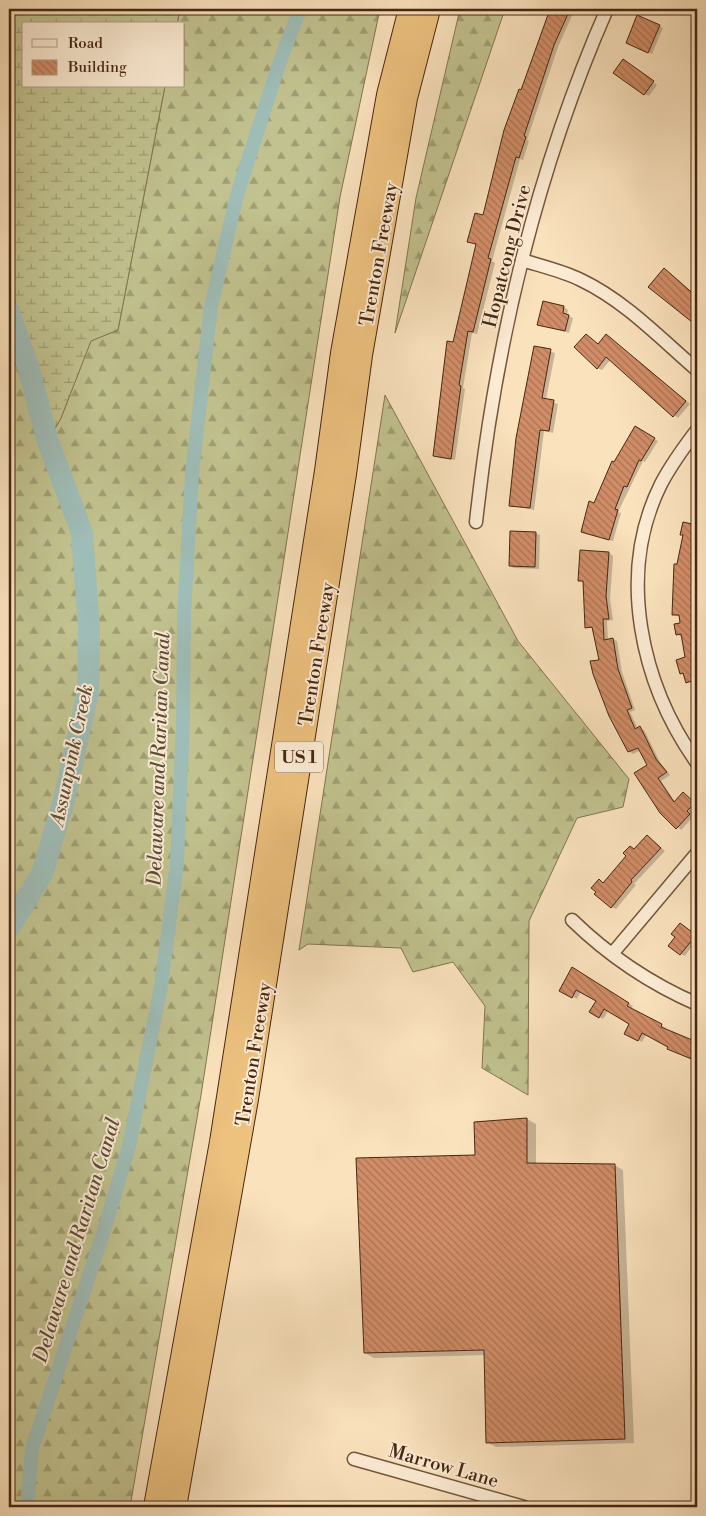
<svg xmlns="http://www.w3.org/2000/svg" width="706" height="1516" font-family="'Libre Bodoni',serif">
<style>
.forest{fill:url(#forest-firs);stroke:#847450}
.wetland{fill:url(#wetland-marsh);stroke:#847450}
.shadow{fill:#0003}
.lines{fill:none;stroke-linecap:round;stroke-linejoin:round}
.canal{stroke:#9fbdb7;stroke-width:14}
.river{stroke:#9fbdb7;stroke-width:22}
.building{fill:url(#building-back-hatch);stroke:#472711}
.minor-casing{stroke:#74563c;stroke-width:15}
.motorway-casing{stroke:#472711;stroke-width:26}
.minor{stroke:#fcecd4;stroke-width:12}
.motorway{stroke:#edc17e;stroke-width:24}
.labels{text-anchor:middle;stroke-width:4;stroke-linejoin:round;paint-order:stroke}
.shield{fill:#fcecd4;stroke:#7d624c;stroke-width:1}
.shield-label{font-size:18px;font-weight:bold;fill:#472711}
.street-label{font-size:19px;fill:#472711;stroke:#fcecd4}
.water-label{font-size:20px;font-style:italic;fill:#5d4c3a;stroke:#fcecd4}
</style>
<defs>
<pattern id="forest-firs" width="22" height="20" patternUnits="userSpaceOnUse" patternTransform="scale(1.25)"><rect width="22" height="20" fill="#c1c28f"/><path d="M5 1l3.5 6h-7zM16 11l3.5 6h-7z" fill="#9f9e73"/></pattern>
<pattern id="wetland-marsh" width="20" height="14" patternUnits="userSpaceOnUse" patternTransform="scale(1.25)"><rect width="20" height="14" fill="#c1c28f"/><path d="M1 5h8M5 5V1M11 12h8M15 12V8" fill="none" stroke="#9f9e73"/></pattern>
<pattern id="building-back-hatch" width="6" height="6" patternUnits="userSpaceOnUse" patternTransform="scale(1.25)"><rect width="6" height="6" fill="#d18d67"/><path d="M-1 5l2 2M0 0l6 6M5-1l2 2" fill="none" stroke="#ab7353"/></pattern>
</defs>
<rect width="100%" height="100%" fill="#fae2bd"/>
<filter id="stains"><feTurbulence type="fractalNoise" baseFrequency=".004" numOctaves="4"/><feColorMatrix values="0 0 0 0 .2 0 0 0 0 .09 0 0 0 0 .02 0 0 0 .5 -.17"/></filter>
<radialGradient id="worn" r=".72"><stop offset=".6" stop-color="#630" stop-opacity="0"/><stop offset="1" stop-color="#630" stop-opacity=".3"/></radialGradient>
<g class="forest">
<path d="M180 9H380L340 197 201 1095 130 1507H9V286L17 307 15 362 45 445 61 418 91 340 118 330 165 86H184V24H177Z"/>
<path d="M460 9H505L395 333 416 198Z"/>
<path d="M385 395 518 641 629 779 623 807 577 818 529 921 528 1095 482 1068 485 1006 453 962 413 972 401 948 308 944 299 950Z"/>
</g>
<path class="wetland" d="M9 9H180L177 24H24V86H165L118 330 91 341 61 418 45 446 15 362 17 307 9 286Z"/>
<g class="shadow">
<path d="M552 9H575L558 47 527 140 529 141 523 160 520 159 492 261 495 263 477 334 472 333 463 388 465 389 455 460 439 458 434 455 454 343 477 245 468 241 483 216 522 92Z"/>
<path d="M659 26 663 28 652 54 631 45Z"/>
<path d="M627 63 657 85 649 96 645 94Z"/>
<path d="M564 307 568 310 567 315 573 318 569 333 539 324Z"/>
<path d="M607 335 690 404 678 418 611 359 602 370 597 368 599 345Z"/>
<path d="M535 347 555 353 546 400 558 404 553 433 544 431 534 510 510 505Z"/>
<path d="M636 428 658 441 645 462 643 461 618 512 621 513 613 541 586 534 582 531 595 504 615 463Z"/>
<path d="M697 494V506L693 503Z"/>
<path d="M684 523 697 526V683L692 685 681 673 686 658 682 637 677 634 681 624 680 617 674 615 678 565 684 536Z"/>
<path d="M535 533 540 535 539 569 514 568 510 566Z"/>
<path d="M609 553 613 556 610 599 613 620 607 621 608 640 613 639 617 641 622 672 635 710 630 712 638 729 644 730 660 762 670 775 661 781 675 802 687 796 697 805 690 814 693 817 681 830 662 811 648 766 641 750 633 754 629 751 600 661 594 629 587 627 583 583 579 580Z"/>
<path d="M697 699V714L691 702Z"/>
<path d="M647 836 665 851 634 884 636 885 616 909 612 907 607 888 635 850Z"/>
<path d="M684 927 697 939 685 956 681 954 677 937Z"/>
<path d="M572 969 633 1006 631 1009 666 1028 665 1030 697 1043V1061L673 1051 646 1035 642 1042 625 1033 630 1024 609 1010 603 1019 591 1012 598 1000 581 991 577 999 561 990Z"/>
<path d="M527 1119 536 1124V1164L614 1165 623 1170 634 1443 496 1447 487 1442 486 1355 374 1358 365 1353 476 1156Z"/>
</g>
<g class="lines">
<path class="canal" d="M27 1507 32 1449 106 1224 129 1146 161 987 177 863 183 722 184 615 192 473 211 306 237 195 279 64 300 9"/>
<path class="river" d="M9 312 29 370 47 439 82 533 89 628 88 692 64 800 42 874 9 928"/>
</g>
<g class="building">
<path d="M550 9 568 14 554 45 524 136 526 137 519 158 516 157 488 258 491 259 473 332 468 331 459 385 461 386 451 459 433 456 447 341 453 342 476 244 467 242 475 213 483 215 504 130 519 89 521 90Z"/>
<path d="M637 15 660 25 648 53 626 43Z"/>
<path d="M623 59 654 81 644 95 613 73Z"/>
<path d="M664 268 697 297V326L648 287Z"/>
<path d="M543 301 564 306 563 313 569 315 565 331 537 325Z"/>
<path d="M586 334 598 344 606 334 686 401 673 417 606 357 597 369 574 347Z"/>
<path d="M534 346 551 349 542 398 554 400 549 431 540 430 530 508 509 506 516 438Z"/>
<path d="M635 426 655 438 641 461 639 460 627 487 624 486 615 509 618 510 609 540 581 532 589 501 594 503 612 461 614 462Z"/>
<path d="M683 522 697 525 696 596H692L697 628V679L686 683 683 673 680 674 676 660 685 657 681 634 676 635 674 624 680 623 679 615H672L674 564H677L683 535H680Z"/>
<path d="M510 531 536 532 535 567 509 566Z"/>
<path d="M580 550 609 552 606 596 609 619H603L604 640 613 638 618 669 632 708 627 710 635 729 640 726 656 759 667 772 658 778 674 802 683 792 695 803 687 811 690 814 676 829 660 813 634 773 647 765 638 748 628 752 609 716 593 674 590 661 599 660 592 627 585 628 583 581H578Z"/>
<path d="M647 835 661 848 631 880 632 882 611 908 594 894 596 892 591 888 599 879 603 883 626 856 623 853 630 846 634 849Z"/>
<path d="M680 923 696 935 680 955 668 946 675 937 671 934Z"/>
<path d="M572 967 629 1003 627 1006 662 1024 661 1027 697 1042 694 1060 667 1049 668 1047 642 1033 638 1041 624 1034 629 1024 604 1009 599 1018 589 1012 596 1001 576 990 572 998 559 991Z"/>
<path d="M527 1118V1163L615 1164 625 1439 486 1443 484 1350 364 1353 356 1158 475 1155 474 1122Z"/>
</g>
<g class="lines">
<defs>
<g id="minor">
<path d="M522 260C541 266 563 271 581 280 625 301 660 338 697 370"/>
<path d="M697 430C684 447 671 465 661 484 616 574 641 684 697 763"/>
<path d="M476 522C495 346 536 171 607 9"/>
<path d="M572 920C608 955 651 984 697 1004"/>
<path d="M612 954 697 853"/>
<path d="M354 1459 524 1507"/>
</g>
<g id="motorway">
<path d="M156 1507 222 1142 327 471 343 353 389 95 411 9"/>
<path d="M174 1507 246 1099 344 474 360 355 405 98 428 9"/>
</g>
</defs>
<use href="#minor" class="minor-casing"/>
<use href="#motorway" class="motorway-casing"/>
<use href="#minor" class="minor"/>
<use href="#motorway" class="motorway"/>
</g>
<g class="labels">
<rect class="shield" x="275" y="741.5" width="48" height="31" rx="4"/>
<g class="shield-label">
<text x="299" y="763">US 1</text>
</g>
<g class="street-label">
<text transform="translate(378 254) rotate(-80)" y="7">Trenton Freeway</text>
<text transform="translate(506 256) rotate(-76)" y="7">Hopatcong Drive</text>
<text transform="translate(316 654) rotate(-81)" y="7">Trenton Freeway</text>
<text transform="translate(253 1054) rotate(-81)" y="7">Trenton Freeway</text>
<text transform="translate(444 1465) rotate(16)" y="7">Marrow Lane</text>
</g>
<g class="water-label">
<text transform="translate(71 755) rotate(-78)" y="7">Assunpink Creek</text>
<text transform="translate(158 759) rotate(-88)" y="7">Delaware and Raritan Canal</text>
<text transform="translate(76 1240) rotate(-73)" y="7">Delaware and Raritan Canal</text>
</g>
</g>
<rect width="706" height="1516" fill="none" stroke="#fae2bd" stroke-width="30"/>
<rect x="10" y="10" width="686" height="1496" fill="none" stroke="#472711" stroke-width="2.5"/>
<rect x="15" y="15" width="676" height="1486" fill="none" stroke="#472711"/>
<rect x="22" y="22" width="162" height="65" fill="#fcecd4" stroke="#b49d86"/>
<rect x="32" y="39" width="25" height="8" fill="#fcecd4" stroke="#b49d86"/>
<text x="68" y="48" font-size="15" fill="#472711">Road</text>
<rect x="32" y="60" width="25" height="15" fill="url(#building-back-hatch)" stroke="#b49d86"/>
<text x="68" y="72" font-size="15" fill="#472711">Building</text>
<rect width="100%" height="100%" filter="url(#stains)"/>
<rect width="100%" height="100%" fill="url(#worn)"/>
</svg>
